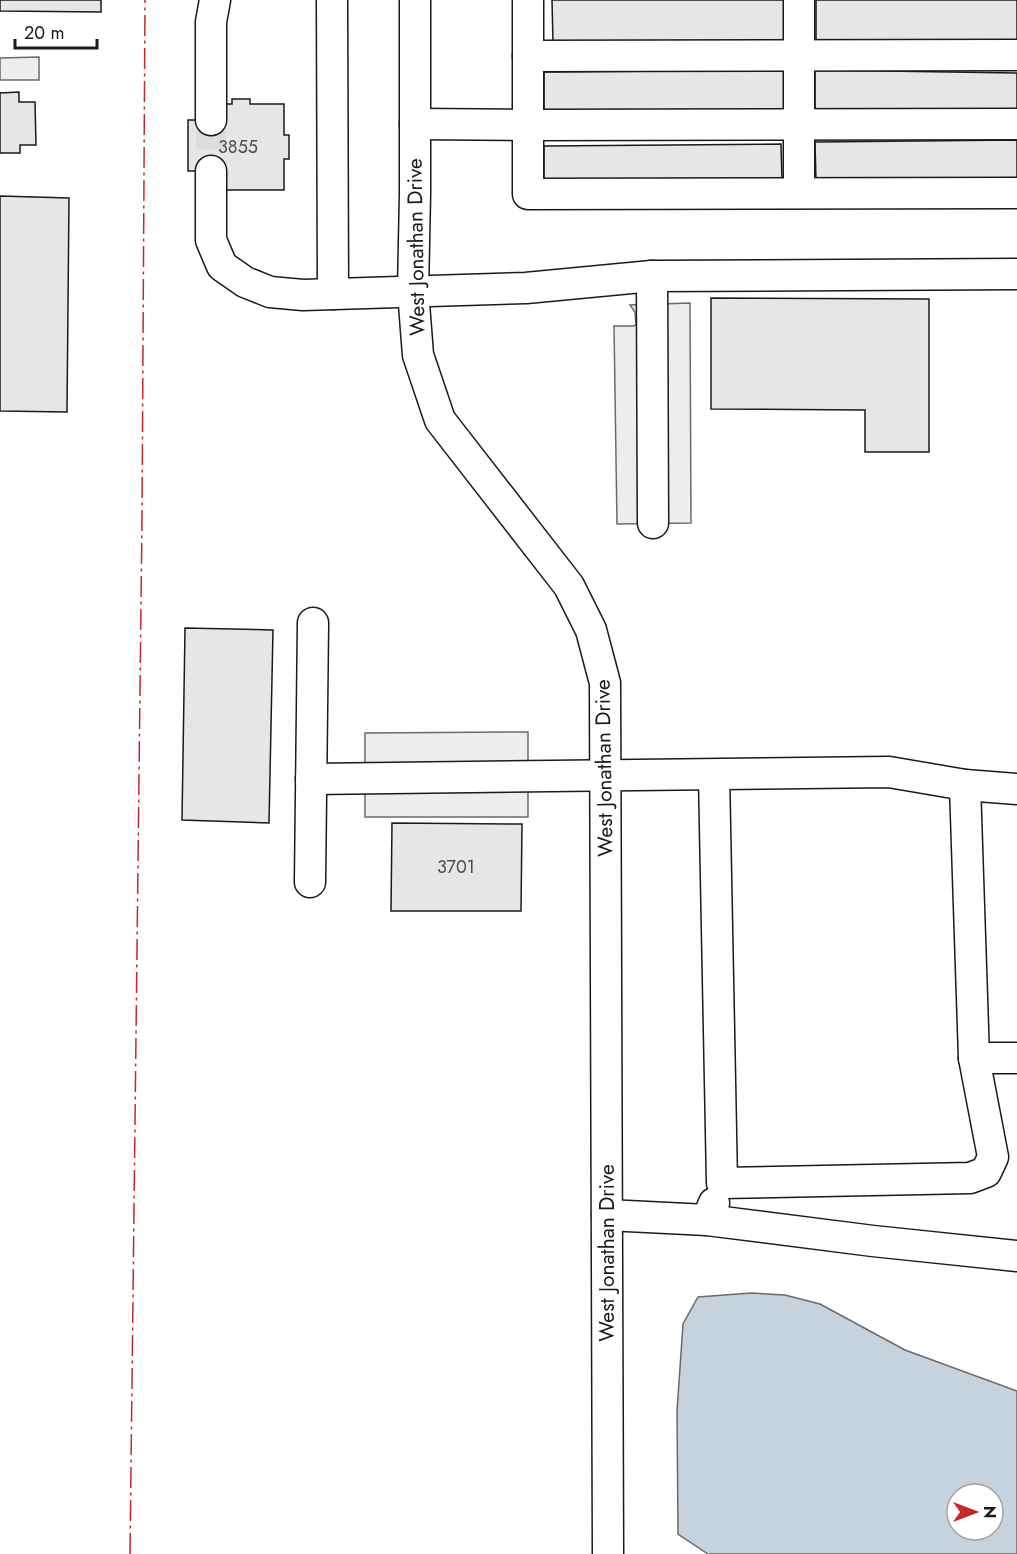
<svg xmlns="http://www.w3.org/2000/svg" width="1017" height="1554" font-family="Jost,sans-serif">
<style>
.parking{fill:#ededed;stroke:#6a6a6a;stroke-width:1.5}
.water{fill:#c6d2dc;stroke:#6a6a6a;stroke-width:1.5;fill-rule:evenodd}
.building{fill:#e6e6e6;stroke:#1a1a1a;stroke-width:1.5}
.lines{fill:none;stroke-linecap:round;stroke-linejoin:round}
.minor-tunnel{stroke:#ddd;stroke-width:30;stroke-dasharray:30 15;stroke-linecap:butt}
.minor-casing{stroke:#1a1a1a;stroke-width:33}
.minor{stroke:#fff;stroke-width:30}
.power{stroke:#c62828;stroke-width:1.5;stroke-dasharray:21 4.5 3 4.5;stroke-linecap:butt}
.labels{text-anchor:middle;stroke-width:4.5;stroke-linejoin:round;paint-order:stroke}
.number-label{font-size:18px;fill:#4d4d4d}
.street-label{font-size:21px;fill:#1a1a1a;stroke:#fff}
</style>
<rect width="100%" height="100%" fill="#fff"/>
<g class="parking">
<path d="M39 57V80H0V58Z"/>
<path d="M690 303 691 523 617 524 614 326H633L636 325 635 312 630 305Z"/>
<path d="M528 732V817H365V733Z"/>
</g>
<path class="water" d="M751 1293 785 1295 820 1304 905 1350 1017 1391V1554H708L678 1534 677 1411 683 1324 698 1297ZM957 1494H993V1530H957Z"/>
<g class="building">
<path d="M0 0H101V12L0 11Z"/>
<path d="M552 0H786V42L553 43Z"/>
<rect x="816" y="0" width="201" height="44"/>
<path d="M784 70V113L544 115V72Z"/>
<path d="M815 70 1017 73V114L815 112Z"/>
<path d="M19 92V102H35L36 145H20V153H0V93Z"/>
<path d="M232 99H250V104H284V135H289V159H284V190H221V171H188V120H220V104H232Z"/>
<path d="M1017 140V180L816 182 815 142Z"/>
<path d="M781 144 782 181 544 183V146Z"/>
<path d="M0 196 69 198 67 412 0 411Z"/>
<path d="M711 298 929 299V452H865V410L711 409Z"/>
<path d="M185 628 273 630 269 823 182 820Z"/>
<path d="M392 823 522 824 521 911H391Z"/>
</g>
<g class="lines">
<path class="minor-tunnel" d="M211 120V171"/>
<defs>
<g id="minor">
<path d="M332 0 333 294"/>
<path d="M415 0V194L413 291 418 355 440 420 569 586 591 630 605 683 608 1554"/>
<path d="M528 0V194L1017 193"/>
<path d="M528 56 1017 55"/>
<path d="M211 120V22L215 0"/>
<path d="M415 124 528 125 1017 124"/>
<path d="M211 171V240L222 266 245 282 270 292 303 295 526 288 652 276 1017 274"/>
<path d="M799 193V0"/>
<path d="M652 276 653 523"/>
<path d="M714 775 722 1183 970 1178 986 1172 993 1157 974 1058H1017"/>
<path d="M311 779 889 772 965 785 1017 789"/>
<path d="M965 785 974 1058"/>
<path d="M310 882 313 623"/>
<path d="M607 1215 707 1220 714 1203"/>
<path d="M707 1220 873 1241 1017 1256"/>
</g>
</defs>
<use href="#minor" class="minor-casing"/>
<use href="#minor" class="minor"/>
<path class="power" d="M130 1554 142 518 145 0"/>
</g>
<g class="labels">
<g class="number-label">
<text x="238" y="153">3855</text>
<text x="456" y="873">3701</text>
</g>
<g class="street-label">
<text transform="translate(416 247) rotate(-91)" y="7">West Jonathan Drive</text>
<text transform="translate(604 768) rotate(-91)" y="7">West Jonathan Drive</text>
<text transform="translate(607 1253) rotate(-90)" y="7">West Jonathan Drive</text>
</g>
</g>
<g transform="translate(975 1512) rotate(90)"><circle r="28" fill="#ffffff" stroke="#a3a3a3" stroke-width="1.5"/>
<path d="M0-4.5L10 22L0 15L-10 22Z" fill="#c62828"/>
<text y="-9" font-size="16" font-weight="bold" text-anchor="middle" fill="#1a1a1a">N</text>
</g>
<path d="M15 39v9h82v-9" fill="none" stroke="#1a1a1a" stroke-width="3"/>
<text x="24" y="39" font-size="18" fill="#1a1a1a" stroke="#ffffff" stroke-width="4.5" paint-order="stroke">20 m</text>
</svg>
